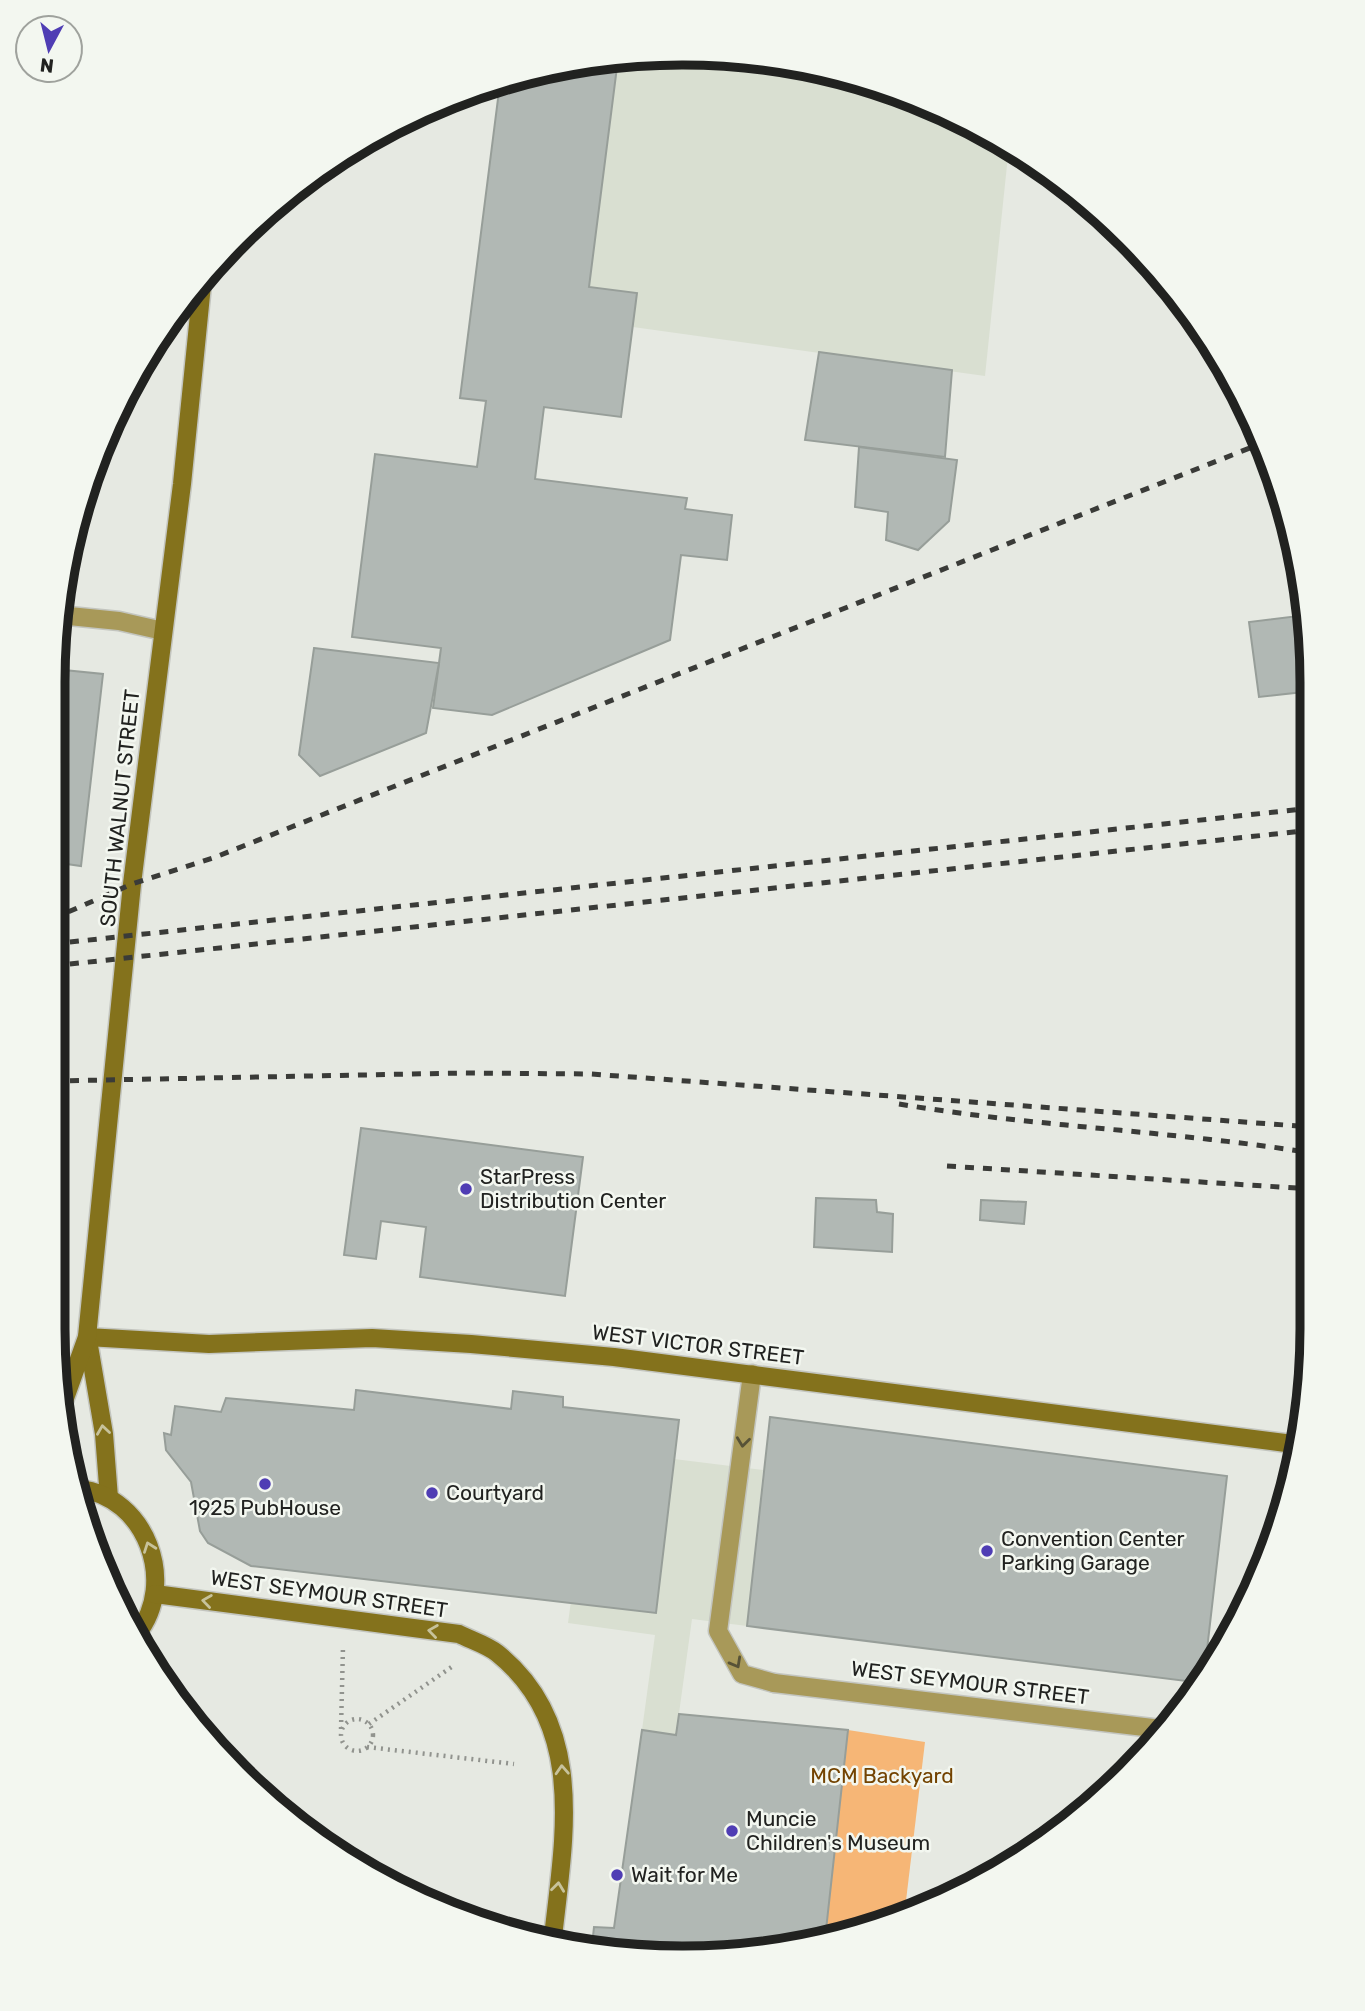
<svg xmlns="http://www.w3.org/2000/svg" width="1365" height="2011" font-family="Rubik,sans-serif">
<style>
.built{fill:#d9dfd1}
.green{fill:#f6b676}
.building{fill:#b1b8b4;stroke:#979e99;stroke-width:2}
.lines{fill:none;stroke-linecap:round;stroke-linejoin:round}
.lane-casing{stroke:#c3c5bf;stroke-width:21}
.street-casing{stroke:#c3c5bf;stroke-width:21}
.secondary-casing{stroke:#c3c5bf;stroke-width:21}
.path{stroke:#91938e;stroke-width:4.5;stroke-dasharray:2 5;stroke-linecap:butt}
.lane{stroke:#a89959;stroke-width:18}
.street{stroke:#a89959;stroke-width:18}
.secondary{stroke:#84721c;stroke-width:18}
.rail{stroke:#3a3b38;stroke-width:5;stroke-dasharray:9 9;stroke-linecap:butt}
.oneway{stroke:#c7c29b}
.oneway2{stroke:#575237}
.poi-dot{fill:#4f3db4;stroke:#f3f7f0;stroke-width:2.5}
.labels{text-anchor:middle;stroke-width:5;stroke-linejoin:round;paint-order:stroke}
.street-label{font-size:21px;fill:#212220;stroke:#f3f7f0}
.poi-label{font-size:21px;fill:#212220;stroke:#f3f7f0;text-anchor:start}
.park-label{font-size:21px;fill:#734301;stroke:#f3f7f0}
.rim{fill:none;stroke:#212220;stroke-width:9}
</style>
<rect width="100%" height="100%" fill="#e6e9e2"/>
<g class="built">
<path d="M682 53 805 65 923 100 1009 146 985 376 633 327 589 287 617 59Z"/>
<path d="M674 1459 763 1470 747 1626 692 1619 676 1735 642 1730 655 1635 568 1623 571 1601Z"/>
</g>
<path class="green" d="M848 1730 925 1742 905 1909 825 1939Z"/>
<g class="building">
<path d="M618 59 589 287 637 293 621 417 544 407 535 479 687 498 685 509 732 515 727 560 681 555 670 640 492 715 433 708 441 648 352 637 375 454 477 467 486 401 460 398 500 83 559 65Z"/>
<path d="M819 352 952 370 945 457 805 440Z"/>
<path d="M859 447 957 460 949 521 918 550 886 540 888 512 855 507Z"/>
<path d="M1306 615 1312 691 1259 697 1249 622Z"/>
<path d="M314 648 439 663 426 733 320 776 299 755Z"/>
<path d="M54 669 103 674 81 866 52 862Z"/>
<path d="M361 1128 583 1157 565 1296 420 1277 426 1227 381 1221 376 1259 344 1255Z"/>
<path d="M816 1198 876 1200 877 1212 893 1214 892 1252 814 1247Z"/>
<path d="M981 1200 1026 1202 1024 1224 980 1220Z"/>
<path d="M356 1390 511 1409 513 1391 563 1397V1407L679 1420 656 1613 251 1566 208 1543 200 1531 191 1482 166 1450 164 1433 171 1435 175 1406 221 1412 226 1398 354 1410Z"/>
<path d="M770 1417 1227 1476 1205 1667 1194 1682 747 1626Z"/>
<path d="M679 1714 848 1730 825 1939 806 1946 641 1957 592 1946 594 1927 614 1928 642 1730 676 1735Z"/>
</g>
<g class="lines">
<defs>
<g id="lane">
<path d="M59 615 119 621 163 631"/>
<path d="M752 1374 718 1631 742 1674 774 1683"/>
</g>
<path id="street" d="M774 1683 1161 1729"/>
<g id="secondary">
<path d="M87 1337 209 1344 372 1338 471 1344 614 1357 1301 1445"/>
<path d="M88 1340 104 1434 109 1498"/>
<path d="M64 1401 87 1337 132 884 182 484 202 285"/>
<path d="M79 1489C146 1496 178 1583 137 1634"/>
<path d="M155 1594 459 1634C471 1640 487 1645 497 1653 587 1725 564 1837 553 1937"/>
</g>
</defs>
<use href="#lane" class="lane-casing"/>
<use href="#street" class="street-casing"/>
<use href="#secondary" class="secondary-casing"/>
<g class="path">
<circle cx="357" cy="1735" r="16"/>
<path d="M369 1724 453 1666"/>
<path d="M341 1729 343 1647"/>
<path d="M367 1747 514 1764"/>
</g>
<use href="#lane" class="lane"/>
<use href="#street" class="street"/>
<use href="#secondary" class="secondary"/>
<g class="rail">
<path d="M52 919 132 884 213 858 1265 442"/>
<path d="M52 944 1312 808"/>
<path d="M52 966 1312 830"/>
<path d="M52 1081 464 1073 591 1074 1312 1127"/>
<path d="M899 1104C1036 1127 1175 1131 1312 1153"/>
<path d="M947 1166 1312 1189"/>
</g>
</g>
<defs><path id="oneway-chevron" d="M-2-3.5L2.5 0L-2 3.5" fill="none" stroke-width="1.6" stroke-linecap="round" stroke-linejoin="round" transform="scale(1.75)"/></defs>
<g class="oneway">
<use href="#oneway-chevron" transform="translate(103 1430) rotate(-98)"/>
<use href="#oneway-chevron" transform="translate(149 1547) rotate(-110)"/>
<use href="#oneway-chevron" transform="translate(207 1601) rotate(-172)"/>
<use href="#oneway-chevron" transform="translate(433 1631) rotate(-172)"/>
<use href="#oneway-chevron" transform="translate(562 1770) rotate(-93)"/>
<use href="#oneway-chevron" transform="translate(558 1887) rotate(-83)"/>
</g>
<g class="oneway2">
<use href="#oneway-chevron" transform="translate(743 1442) rotate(97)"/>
<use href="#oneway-chevron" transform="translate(736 1663) rotate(61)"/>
</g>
<g class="poi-dot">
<circle cx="466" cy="1189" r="7"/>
<circle cx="265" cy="1484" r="7"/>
<circle cx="432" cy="1493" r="7"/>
<circle cx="987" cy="1551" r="7"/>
<circle cx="732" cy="1831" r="7"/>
<circle cx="617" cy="1875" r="7"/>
</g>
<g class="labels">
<g class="street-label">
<text transform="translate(120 808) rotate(-84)" y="7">SOUTH WALNUT STREET</text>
<text transform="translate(698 1345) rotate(7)" y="7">WEST VICTOR STREET</text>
<text transform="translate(329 1594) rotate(8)" y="7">WEST SEYMOUR STREET</text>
<text transform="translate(970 1683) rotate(7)" y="7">WEST SEYMOUR STREET</text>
</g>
<g class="poi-label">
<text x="480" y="1184">StarPress<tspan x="480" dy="24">Distribution Center</tspan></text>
<text x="446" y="1500">Courtyard</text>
<text x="265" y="1515" text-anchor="middle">1925 PubHouse</text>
<text x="1001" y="1546">Convention Center<tspan x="1001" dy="24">Parking Garage</tspan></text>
<text x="746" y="1826">Muncie<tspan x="746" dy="24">Children's Museum</tspan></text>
<text x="631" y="1882">Wait for Me</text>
</g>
<g class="park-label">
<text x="882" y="1783">MCM Backyard</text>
</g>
</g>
<path d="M0 0H1365V2011H0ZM682 65H683A617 617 0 0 1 1300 682V1329A617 617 0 0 1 683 1946H682A617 617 0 0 1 65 1329V682A617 617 0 0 1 682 65Z" fill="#f3f7f0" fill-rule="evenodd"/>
<path class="rim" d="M682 65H683A617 617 0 0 1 1300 682V1329A617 617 0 0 1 683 1946H682A617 617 0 0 1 65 1329V682A617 617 0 0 1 682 65Z"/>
<g transform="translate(49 49) rotate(187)"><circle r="33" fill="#f3f7f0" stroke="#9fa29d" stroke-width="2"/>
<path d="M0-5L12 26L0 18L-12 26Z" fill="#4f3db4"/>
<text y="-10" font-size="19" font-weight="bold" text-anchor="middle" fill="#212220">N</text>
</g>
</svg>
